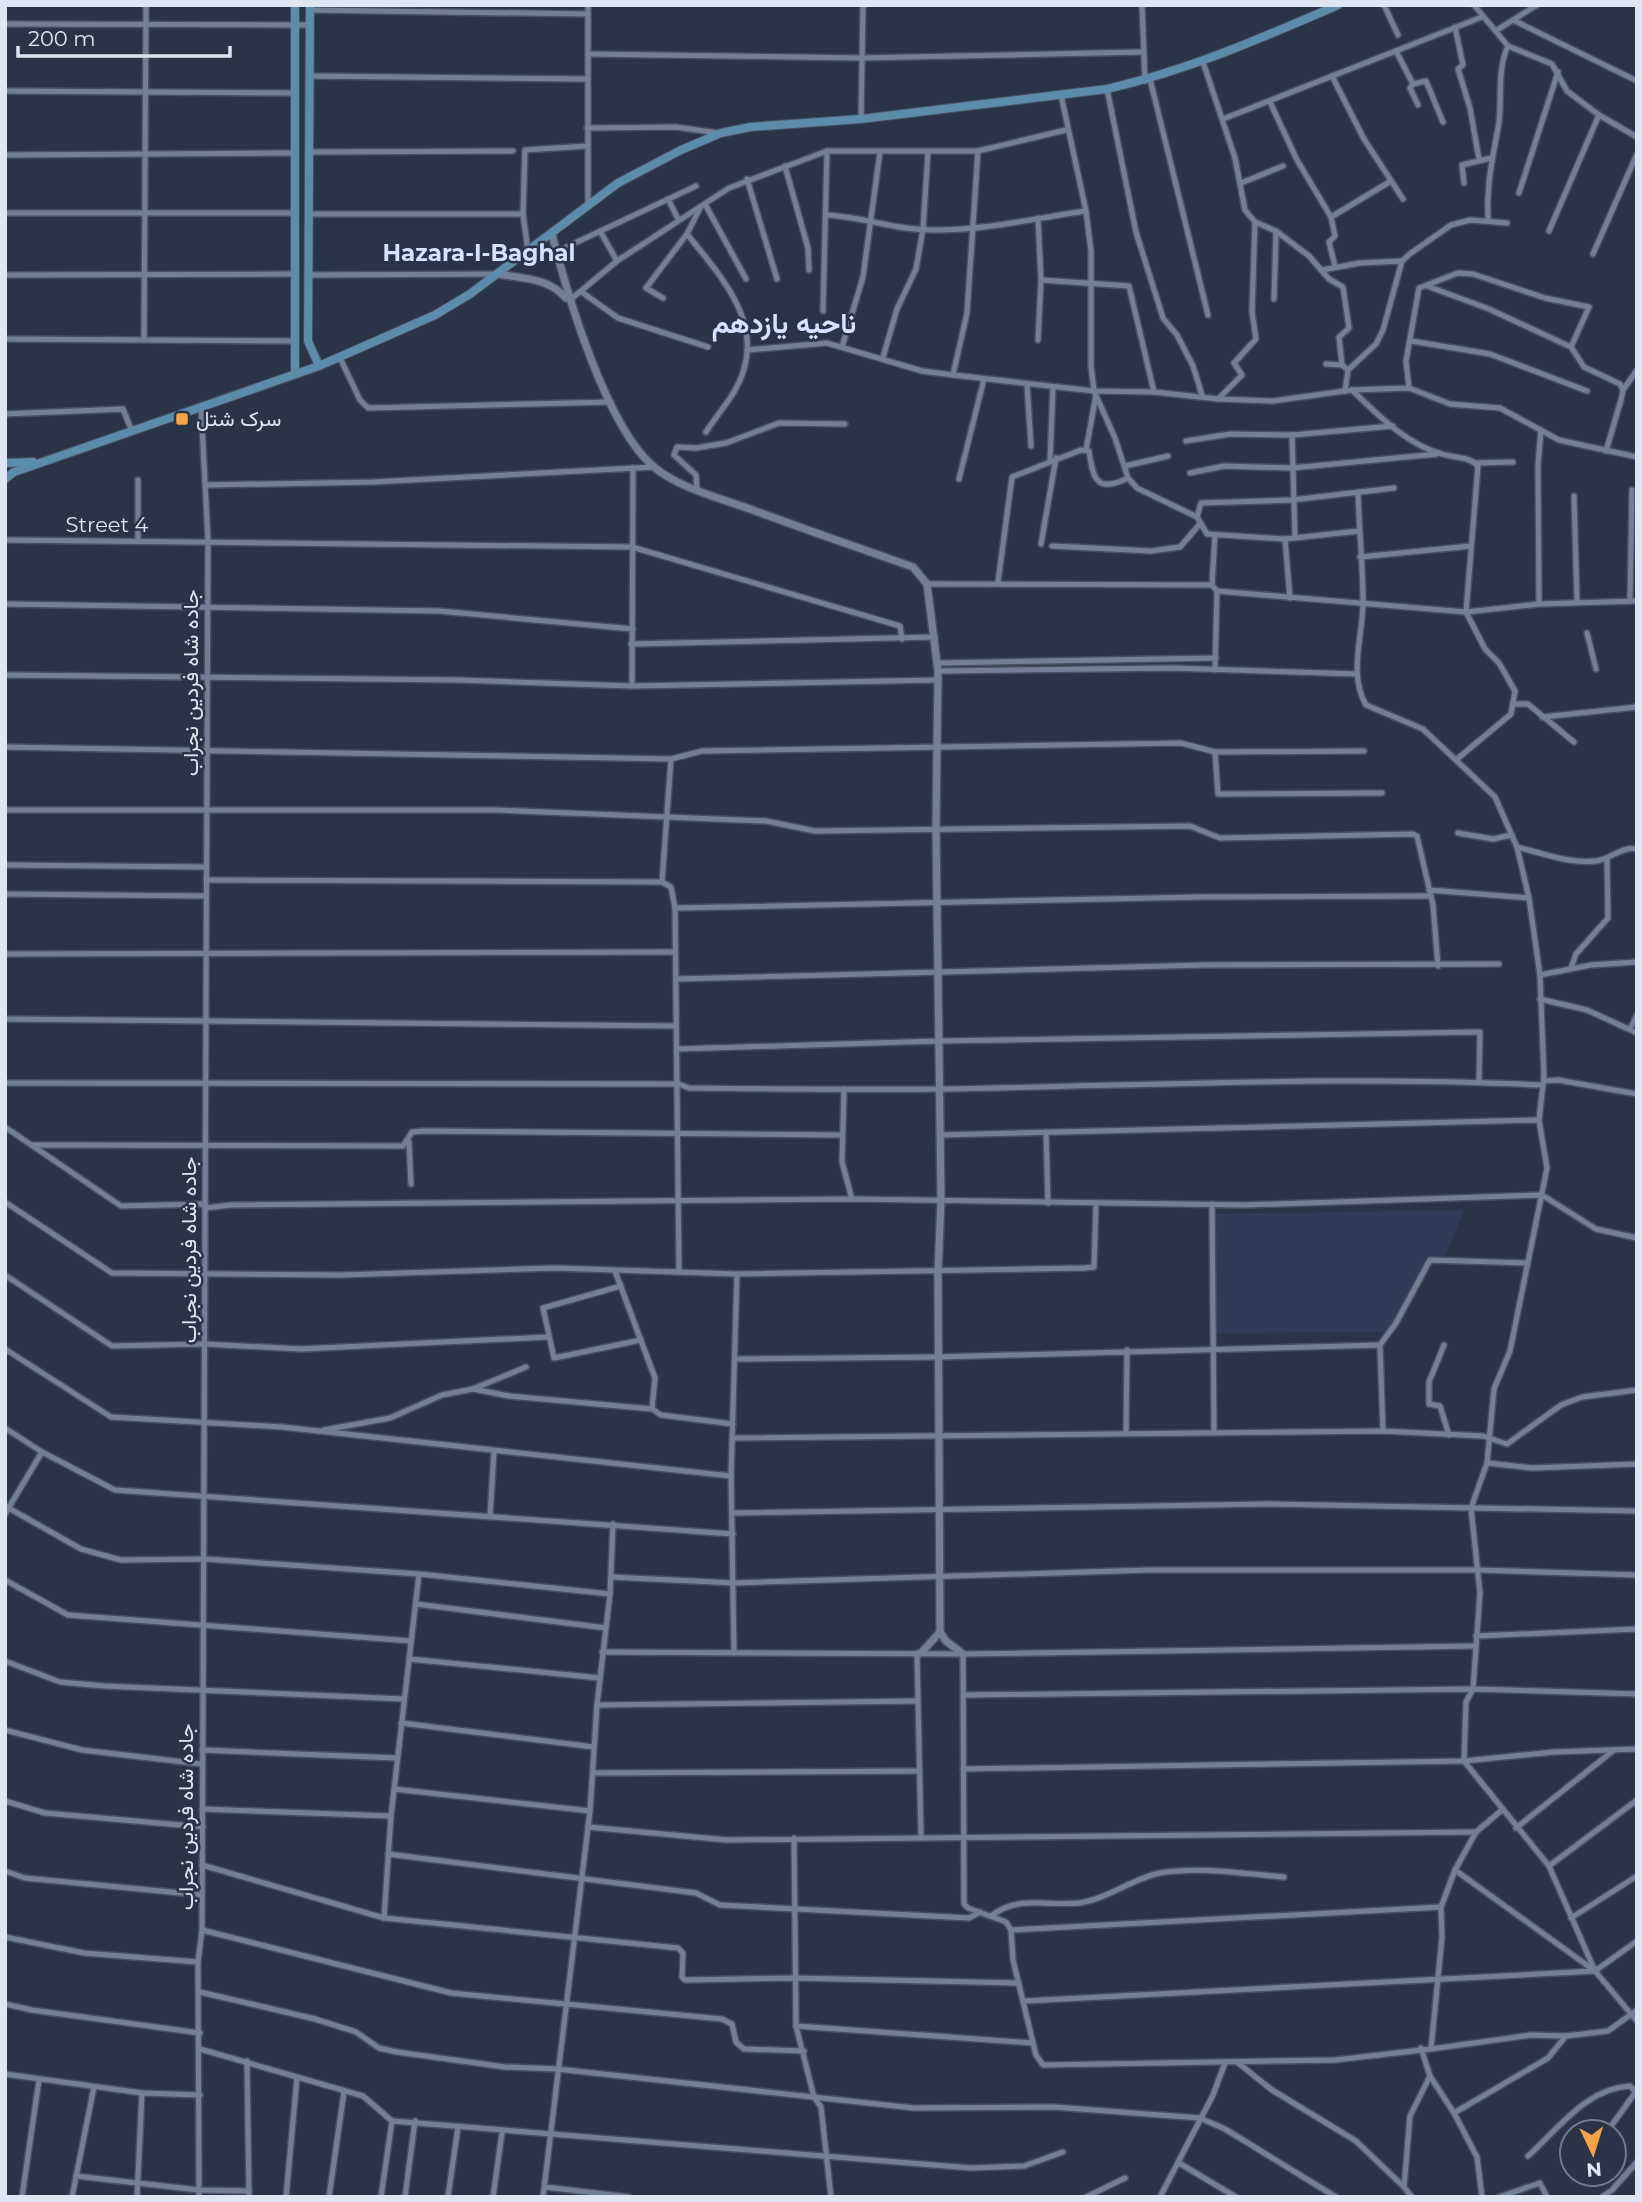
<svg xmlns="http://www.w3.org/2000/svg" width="1642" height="2202" font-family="Montserrat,Vazirmatn,sans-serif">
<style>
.built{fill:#2f3c57}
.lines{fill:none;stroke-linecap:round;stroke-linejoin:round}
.minor-casing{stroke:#465062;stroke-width:8}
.tertiary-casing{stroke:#465062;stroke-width:10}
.secondary-casing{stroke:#465062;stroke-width:10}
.minor{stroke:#727f97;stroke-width:5}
.tertiary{stroke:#727f97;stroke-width:7}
.secondary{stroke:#5d8baa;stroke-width:8}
.poi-dot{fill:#f5a346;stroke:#293449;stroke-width:2.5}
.labels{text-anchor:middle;stroke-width:5;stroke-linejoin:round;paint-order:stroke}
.poi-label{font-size:21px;fill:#dee6f3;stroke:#293449;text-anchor:start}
.street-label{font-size:21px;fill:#dee6f3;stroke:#293449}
.neighbourhood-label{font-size:23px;font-weight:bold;fill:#d4e2fe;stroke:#293449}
.district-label{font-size:28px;font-weight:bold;fill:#d4e2fe;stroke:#293449}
</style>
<rect width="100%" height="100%" fill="#293449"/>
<path class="built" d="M1464 1210 1445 1256H1431L1388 1332 1216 1333V1214Z"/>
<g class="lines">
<defs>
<g id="minor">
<path d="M1142 5 1145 81"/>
<path d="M1384 5 1398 35"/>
<path d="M1474 5 1508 46 1552 64 1567 91 1599 115 1637 137"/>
<path d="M310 10 588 14"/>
<path d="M1513 20 1537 5"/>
<path d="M5 24 310 25"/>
<path d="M1455 27 1463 65 1458 69 1470 108 1479 159"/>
<path d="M1497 30 1513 20 1637 81"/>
<path d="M1396 51 1413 84 1410 88 1418 105"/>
<path d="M588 54 861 58 1142 52"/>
<path d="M1203 62 1235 158 1245 210 1255 222 1276 231 1309 256 1329 279 1343 287 1349 328 1339 337 1342 365 1348 370"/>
<path d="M310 76 588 79"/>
<path d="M1332 76 1364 139 1403 199"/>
<path d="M1150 79 1208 315"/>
<path d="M1413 84 1426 81 1443 122"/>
<path d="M1107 89 1136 232 1163 318 1177 335 1193 366 1202 395"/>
<path d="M5 91 294 93"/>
<path d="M1061 95 1086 211 1091 251V366L1094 391 1115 438 1128 478 1137 488 1197 517 1207 534 1285 539 1359 531"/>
<path d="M1270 102 1297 160 1331 217 1335 236 1329 242 1335 266"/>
<path d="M861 119 863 5"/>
<path d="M1223 119 1482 17"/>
<path d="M587 128 676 127 718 133"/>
<path d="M309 152 513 151"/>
<path d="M5 155 294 153"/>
<path d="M785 166 808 248 809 270"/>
<path d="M747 179 777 279"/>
<path d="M1241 183 1283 166"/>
<path d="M1464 183 1462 165 1491 158"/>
<path d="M1519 193 1558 72"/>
<path d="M668 199 678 219"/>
<path d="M705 204 746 279"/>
<path d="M588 205V5"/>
<path d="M5 213H294"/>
<path d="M308 214H523"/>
<path d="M826 215C864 217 899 231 937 230 987 230 1036 218 1086 211"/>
<path d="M1331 217 1391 181"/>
<path d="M1488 221C1486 183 1493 158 1499 122 1502 97 1497 69 1508 46"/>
<path d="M600 231 617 261"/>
<path d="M1549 231 1599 115"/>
<path d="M687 234C724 280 771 330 734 392 726 405 715 418 706 432"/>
<path d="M528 251 523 214 525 150 587 146"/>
<path d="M556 252 696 186"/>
<path d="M1593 254 1637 154"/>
<path d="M1322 270 1360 263 1402 261"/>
<path d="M5 275 294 274"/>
<path d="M307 275 497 274"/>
<path d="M1041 280 1129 286 1154 392"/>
<path d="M1427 286 1489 309 1571 347 1584 367 1620 384 1623 390 1621 400 1606 451"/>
<path d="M583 293 618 318 708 347"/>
<path d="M663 298 646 288 687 234 700 208"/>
<path d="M1274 299 1276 231"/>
<path d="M570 300 617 261 729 188 827 151H978L1066 130"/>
<path d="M823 311 827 151"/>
<path d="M5 339 294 341"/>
<path d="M144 340 146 5"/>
<path d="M1038 340 1041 280 1038 218"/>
<path d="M1411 341 1490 354 1587 391"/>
<path d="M842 347 863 277 880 152"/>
<path d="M747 350 827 343 922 371 953 375 1094 391 1154 392 1218 399 1273 401 1352 390 1409 388 1450 404 1500 408 1559 440 1637 457"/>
<path d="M883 357 897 309 916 269 923 229 928 152"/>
<path d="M340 358 360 400 368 408 611 402"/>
<path d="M1326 364 1342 365"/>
<path d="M953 375 967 313 978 151"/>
<path d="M1027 384 1031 446"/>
<path d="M1409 388 1406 361 1419 288 1458 273 1473 274 1545 298 1589 307 1571 347"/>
<path d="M1352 390C1377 414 1407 445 1442 454 1454 458 1469 456 1478 466L1466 612 1485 649 1499 663 1515 691 1511 714 1457 759"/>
<path d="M1623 390 1637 370"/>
<path d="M1345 391 1348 370 1376 344 1383 330 1402 261 1411 253 1451 225 1470 220 1507 223"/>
<path d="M1218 399 1242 375 1234 363 1256 339 1252 312 1255 222"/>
<path d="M5 414 123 409 131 429"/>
<path d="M1292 435 1393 426"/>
<path d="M1186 441 1230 434 1292 435 1295 537"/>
<path d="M1086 450 1096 395"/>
<path d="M1050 460 1053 387"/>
<path d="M1476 463 1513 462"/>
<path d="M1125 466 1168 456"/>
<path d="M1190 473 1224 466 1292 468 1437 454"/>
<path d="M959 479 984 379"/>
<path d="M138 480V540"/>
<path d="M206 485 373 482 654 467"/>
<path d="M697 490 696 475 674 455 677 447 696 448 726 443 779 423 845 424"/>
<path d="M1358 492C1359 529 1363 566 1363 602 1363 636 1348 674 1366 705L1423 729 1495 797 1517 847 1529 898 1540 975 1544 1076 1539 1120 1547 1168 1510 1351 1494 1389 1487 1463 1471 1508 1480 1593 1473 1689 1466 1702 1464 1761 1549 1866 1595 1971 1637 2021"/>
<path d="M1574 496 1577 601"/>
<path d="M1197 517 1201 503 1292 500 1394 488"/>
<path d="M1285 539 1290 598"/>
<path d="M5 540 632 547 900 626 902 639"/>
<path d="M1041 544 1056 458"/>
<path d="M1052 546 1151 551 1180 547 1199 525"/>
<path d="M1360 557 1471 546"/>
<path d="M998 582 1012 477 1081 450 1089 451C1093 478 1096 494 1128 478"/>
<path d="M927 584 1212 585 1217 591 1466 612 1539 604 1637 601"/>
<path d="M1212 585 1215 535"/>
<path d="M1630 600 1632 490"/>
<path d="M5 604 439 611 633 629"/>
<path d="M1539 604 1538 465 1541 430"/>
<path d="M1587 633 1596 669"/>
<path d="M631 644 935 637"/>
<path d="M938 663 1216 658"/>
<path d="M1215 670 1217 591"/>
<path d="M938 671 1172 668 1357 674"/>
<path d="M5 675 459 680 632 686 938 680"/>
<path d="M632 686 633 468"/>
<path d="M1513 704H1528L1574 742"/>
<path d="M1542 717 1637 707"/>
<path d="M5 747 671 759 702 751 1181 743 1215 752 1364 751"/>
<path d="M1215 752 1218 794 1382 793"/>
<path d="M5 810H495L766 821 815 831 1190 826 1220 838 1413 834 1417 836 1433 905 1438 966"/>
<path d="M1458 833 1493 839 1512 835"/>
<path d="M1517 847C1542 853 1569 864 1595 861 1610 860 1621 846 1637 849"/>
<path d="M5 865 206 867"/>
<path d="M206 880 662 882 671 887 675 908 679 1272"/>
<path d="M662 882 671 759"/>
<path d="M1429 890 1529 898"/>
<path d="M5 894 206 896"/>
<path d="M675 908 1201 897 1430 896"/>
<path d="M5 954 675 952"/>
<path d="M1571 968 1576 954 1608 918 1607 859"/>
<path d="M1540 975 1591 965 1637 962"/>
<path d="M676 979 1204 965 1499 964"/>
<path d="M1540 999 1587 1010 1637 1033"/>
<path d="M5 1019 676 1026"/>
<path d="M1630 1029 1637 1015"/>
<path d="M677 1049 938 1041 1480 1032 1479 1082"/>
<path d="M1544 1081 1558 1080 1637 1094"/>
<path d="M5 1083 679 1084 689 1088C772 1089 855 1090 938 1089 1139 1086 1340 1075 1541 1085"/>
<path d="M844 1089 842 1162 852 1199"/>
<path d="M5 1127 121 1206 205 1204"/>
<path d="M1046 1132 1048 1203"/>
<path d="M940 1135 1539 1120"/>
<path d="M409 1142 411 1184"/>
<path d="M32 1145 403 1146 412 1132 423 1131 842 1135"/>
<path d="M5 1202 112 1273 341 1275 554 1268 737 1274 1084 1268 1094 1267 1096 1203"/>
<path d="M1212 1204 1214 1431"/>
<path d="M205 1208 231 1205 852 1199 1244 1205 1542 1195 1596 1229 1637 1238"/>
<path d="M615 1271 655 1378 652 1409"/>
<path d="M5 1275 112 1346 205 1344 301 1349 548 1337"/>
<path d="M621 1286 543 1308 554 1358 641 1340"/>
<path d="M1444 1345 1429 1382V1404L1440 1406 1449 1435"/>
<path d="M5 1349 111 1417 282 1427 731 1476"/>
<path d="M736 1359 939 1357 1380 1345"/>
<path d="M473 1389 509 1396 652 1409 661 1415 733 1424"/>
<path d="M5 1428 42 1452 115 1490 733 1534"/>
<path d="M324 1430 390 1418 442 1395 473 1389 526 1367"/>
<path d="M1383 1431 1380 1345 1396 1323 1430 1260 1528 1263"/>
<path d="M1126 1433 1127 1350"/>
<path d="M733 1438 1383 1431 1483 1436 1507 1444 1561 1405 1582 1397 1637 1390"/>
<path d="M1487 1463 1532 1468 1637 1464"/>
<path d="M5 1506 81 1549 121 1560 205 1559 419 1574 610 1594"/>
<path d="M733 1513 1268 1504 1637 1511"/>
<path d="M5 1514 42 1452"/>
<path d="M490 1516 494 1451"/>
<path d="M611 1577 734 1583 1148 1570H1479L1637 1575"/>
<path d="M5 1580 68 1615 411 1641"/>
<path d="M416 1604 606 1628"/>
<path d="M1476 1636 1637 1629"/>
<path d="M602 1652 963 1654 1475 1646"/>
<path d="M734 1653 731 1476 737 1274"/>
<path d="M917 1653 921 1836"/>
<path d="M963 1654 964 1904 968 1908 1006 1922 1011 1930 1013 1960 1036 2055 1043 2065 1335 2060 1431 2049 1442 1937 1441 1907 1455 1870 1476 1832 1502 1810"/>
<path d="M409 1659 600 1678"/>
<path d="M5 1661 60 1682 104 1686 404 1699"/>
<path d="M963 1695 1473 1689 1637 1694"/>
<path d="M597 1705 918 1701"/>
<path d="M401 1723 594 1747"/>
<path d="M5 1730 82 1750 201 1764"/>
<path d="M202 1750 397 1758"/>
<path d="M963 1769 1464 1761 1554 1752 1637 1749"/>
<path d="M594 1773 920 1771"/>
<path d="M394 1789 590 1811"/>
<path d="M5 1801 45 1813 203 1827"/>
<path d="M202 1809 391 1816"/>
<path d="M588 1827 727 1840 1476 1832"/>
<path d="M1516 1828 1614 1750"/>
<path d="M794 1838 796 2026 814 2097 821 2107 831 2197"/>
<path d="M388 1854 696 1893 720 1905 969 1918 980 1912"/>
<path d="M202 1865 384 1918 678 1948 683 1953 682 1977 685 1980 795 1978 1019 1983"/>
<path d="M1549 1866 1637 1800"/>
<path d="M1455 1870 1595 1971"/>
<path d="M5 1871 25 1878 202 1895"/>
<path d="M991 1916C1018 1895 1047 1906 1079 1903 1108 1899 1133 1878 1160 1873 1200 1866 1245 1874 1284 1877"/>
<path d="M384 1918 391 1816 419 1574"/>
<path d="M1571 1918 1637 1876"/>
<path d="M202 1930 451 1993 722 2019 732 2024 736 2042 744 2049 804 2051"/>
<path d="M1011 1930 1441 1907"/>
<path d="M5 1937 84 1953 198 1962"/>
<path d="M200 1992 315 2019 356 2032 379 2048 397 2052 505 2067 557 2069 914 2108 1054 2107 1200 2118 1225 2129 1336 2197"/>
<path d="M1025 2001 1595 1971 1637 1941"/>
<path d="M5 2004 32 2010 200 2033"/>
<path d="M796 2026 1033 2043"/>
<path d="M200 2049 363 2096 392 2121 971 2168 1024 2166 1063 2152"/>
<path d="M1431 2049 1531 2035 1566 2036 1608 2031 1637 2010"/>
<path d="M247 2061 249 2197"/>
<path d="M1237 2062 1272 2090 1356 2141 1404 2187"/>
<path d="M5 2074 142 2093 200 2095"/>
<path d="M1430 2076 1454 2113 1477 2157 1482 2197"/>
<path d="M1454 2113 1548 2058 1566 2036"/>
<path d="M1607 2132 1637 2090"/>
<path d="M1528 2156C1558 2129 1587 2088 1630 2086L1635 2091"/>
<path d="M1179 2163 1236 2197"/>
<path d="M76 2176 199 2190 249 2191"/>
<path d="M545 2187 629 2197"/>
<path d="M22 2197 39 2080"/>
<path d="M72 2197 94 2087"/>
<path d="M137 2197 142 2093"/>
<path d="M199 2197 198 1962 202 1930 208 540 201 406"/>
<path d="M286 2197 297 2078"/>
<path d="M329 2197 344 2092"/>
<path d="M381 2197 392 2121"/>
<path d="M405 2197 415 2121"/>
<path d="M448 2197 458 2127"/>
<path d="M493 2197 502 2133"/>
<path d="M543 2197 590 1811 597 1705 610 1594 613 1524"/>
<path d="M1086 2197 1125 2178"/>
<path d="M1160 2197 1213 2095 1225 2063"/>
<path d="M1412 2197 1404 2187 1410 2116 1430 2076 1421 2048"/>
<path d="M1499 2197 1540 2183 1547 2197"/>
<path d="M1602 2197 1612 2190 1637 2162"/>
</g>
<g id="tertiary">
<path d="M552 234C567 294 606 427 654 467 679 488 717 497 747 508 802 528 858 548 913 567L927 584 938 671 936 828 941 1200 938 1272 940 1632 921 1653"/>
<path d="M497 274C521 278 549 278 566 298"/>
<path d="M940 1632 946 1641 963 1654"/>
</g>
<g id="secondary">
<path d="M295 5V374"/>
<path d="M310 5 308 341 319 366"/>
<path d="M5 463 33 462"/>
<path d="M5 479 14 472 319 366 435 315 470 294 618 183 681 150 721 133 750 127 861 119 1107 89C1189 70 1262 38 1338 5"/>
</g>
</defs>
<use href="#minor" class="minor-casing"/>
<use href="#tertiary" class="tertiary-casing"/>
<use href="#secondary" class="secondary-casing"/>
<use href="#minor" class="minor"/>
<use href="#tertiary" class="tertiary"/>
<use href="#secondary" class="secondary"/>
</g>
<rect class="poi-dot" x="175" y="412" width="14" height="14" rx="3.5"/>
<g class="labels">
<g class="poi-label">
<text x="196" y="426">سرک شتل</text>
</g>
<g class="street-label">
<text x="107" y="532">Street 4</text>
<text transform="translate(191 683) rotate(-90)" y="7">جاده شاه فردین نجراب</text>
<text transform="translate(189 1250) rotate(-90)" y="7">جاده شاه فردین نجراب</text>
<text transform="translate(186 1817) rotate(-90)" y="7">جاده شاه فردین نجراب</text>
</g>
<g class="neighbourhood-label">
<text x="479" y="261">Hazara-I-Baghal</text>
</g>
<g class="district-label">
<text x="784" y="333">ناحیه یازدهم</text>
</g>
</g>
<rect width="1642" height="2202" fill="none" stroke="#dee6f3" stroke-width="14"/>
<g transform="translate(1593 2153) rotate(176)"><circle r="33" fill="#293449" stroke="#717b8d" stroke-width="2"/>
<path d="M0-5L12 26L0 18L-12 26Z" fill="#f5a346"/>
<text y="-10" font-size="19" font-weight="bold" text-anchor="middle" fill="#dee6f3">N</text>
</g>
<path d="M18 46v10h212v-10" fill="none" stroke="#dee6f3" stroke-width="3.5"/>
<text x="28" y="46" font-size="21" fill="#dee6f3" stroke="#293449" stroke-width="5" paint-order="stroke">200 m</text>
</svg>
